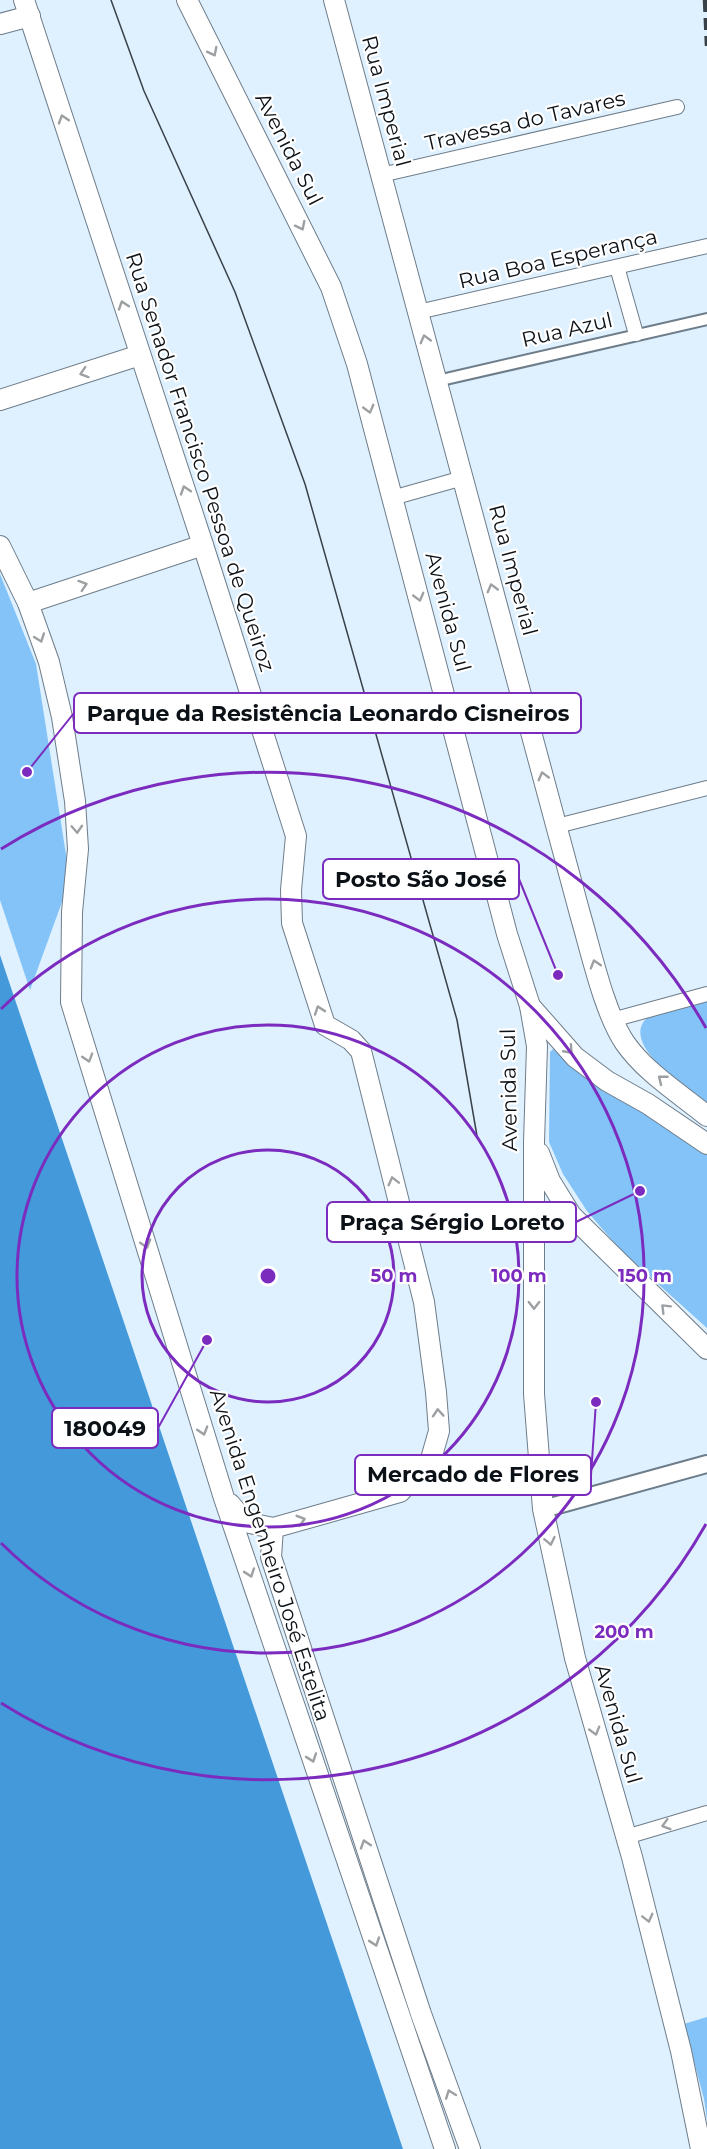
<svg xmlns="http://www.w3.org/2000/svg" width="707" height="2149" font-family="Montserrat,sans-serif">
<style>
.green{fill:#83c3f8}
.water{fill:#4399da}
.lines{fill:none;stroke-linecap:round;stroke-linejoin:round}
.pedestrian-casing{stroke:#6e7d8a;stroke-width:14}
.minor-casing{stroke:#6e7d8a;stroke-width:16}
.tertiary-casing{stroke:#6e7d8a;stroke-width:20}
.secondary-casing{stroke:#6e7d8a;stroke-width:22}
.pedestrian{stroke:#fff;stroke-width:10}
.minor{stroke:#fff;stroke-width:14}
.tertiary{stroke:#fff;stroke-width:16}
.secondary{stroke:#fff;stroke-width:20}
.tram{stroke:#394149;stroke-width:1.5}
.rail{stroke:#394149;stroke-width:4.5;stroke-dasharray:12 6;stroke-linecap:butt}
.oneway{stroke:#9da0a2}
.ring{fill:none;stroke:#7b2cbf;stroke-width:3}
.labels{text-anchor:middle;stroke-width:4.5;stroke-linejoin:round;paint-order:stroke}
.street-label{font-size:21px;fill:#0b1116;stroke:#fff}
.centre{fill:#7b2cbf;stroke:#fff;stroke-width:3}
.ring-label{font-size:18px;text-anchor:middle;font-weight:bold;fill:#7b2cbf;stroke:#fff;stroke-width:4.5;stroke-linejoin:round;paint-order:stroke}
.leader{fill:none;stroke:#7b2cbf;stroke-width:2}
.callout-dot{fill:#7b2cbf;stroke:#fff;stroke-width:2}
.callout{fill:#fff;stroke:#7b2cbf;stroke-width:2}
.callout-label{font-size:22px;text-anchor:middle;font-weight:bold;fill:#0b1116}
</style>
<rect width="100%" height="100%" fill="#dff0ff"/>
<g class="green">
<path d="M0 574 36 664 70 880 30 990 0 900Z"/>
<path d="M707 1001V1105C689 1090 617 1043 648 1017Z"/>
<path d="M553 1049 581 1075 677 1132 707 1154V1328L627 1256 611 1239 587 1211 563 1174 549 1142 550 1052Z"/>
<path d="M707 2017V2120L704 2099 684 2024Z"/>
</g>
<path class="water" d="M0 955 2 961 403 2149H0Z"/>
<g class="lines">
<defs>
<path id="pedestrian" d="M437 381 707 319"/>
<g id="minor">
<path d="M381 175 677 107"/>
<path d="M617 267 636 334"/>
<path d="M418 312 707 246"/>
<path d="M392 498 463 478"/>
<path d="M557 826 707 788"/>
<path d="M612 1020 707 994"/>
<path d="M626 1837 707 1813"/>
</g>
<path id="tertiary" d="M543 1509 707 1464"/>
<g id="secondary">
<path d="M24 0 203 545 296 836 291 890 292 923 325 1025 351 1040 361 1051 424 1302 436 1392 439 1431 431 1459 400 1492 273 1528 271 1557 421 2014 470 2149"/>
<path d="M187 0 331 287 357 364 507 934 530 1006 537 1046 534 1142V1394L543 1509 575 1658 632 1857 681 2051 701 2149"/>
<path d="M334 0 580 914C591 951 604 1012 625 1043 645 1072 680 1094 707 1116"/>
<path d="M0 24 30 16"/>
<path d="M0 400 140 355"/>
<path d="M0 546 28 603 49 662 62 717 75 801 78 849 72 912 71 1002 224 1498 445 2149"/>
<path d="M28 603 203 545"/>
<path d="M530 1006 575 1057 607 1081 648 1104 707 1144"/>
<path d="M539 1153 550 1181 571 1215 707 1349"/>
<path d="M230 1504 245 1522 273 1528"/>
</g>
</defs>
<use href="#pedestrian" class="pedestrian-casing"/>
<use href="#minor" class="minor-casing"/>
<use href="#tertiary" class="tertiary-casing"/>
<use href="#secondary" class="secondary-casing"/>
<use href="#pedestrian" class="pedestrian"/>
<use href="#minor" class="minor"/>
<use href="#tertiary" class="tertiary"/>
<use href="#secondary" class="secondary"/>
<path class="tram" d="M111 0 144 91 235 292 305 484 457 1020 477 1136"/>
<path class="rail" d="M705 0 707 46"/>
</g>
<defs><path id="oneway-chevron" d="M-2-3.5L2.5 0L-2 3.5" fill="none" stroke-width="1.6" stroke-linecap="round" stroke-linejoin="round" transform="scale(1.5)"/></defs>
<g class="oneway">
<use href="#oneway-chevron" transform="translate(213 52) rotate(63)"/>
<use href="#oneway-chevron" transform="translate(63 119) rotate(-108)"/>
<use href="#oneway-chevron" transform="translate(301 226) rotate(63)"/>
<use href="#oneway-chevron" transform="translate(123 305) rotate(-108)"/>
<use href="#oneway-chevron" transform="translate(425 339) rotate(-105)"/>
<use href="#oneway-chevron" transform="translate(84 373) rotate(162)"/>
<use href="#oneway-chevron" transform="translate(369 409) rotate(75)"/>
<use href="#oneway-chevron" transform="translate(185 490) rotate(-108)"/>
<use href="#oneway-chevron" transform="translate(83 585) rotate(-18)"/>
<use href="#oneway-chevron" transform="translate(492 588) rotate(-105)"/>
<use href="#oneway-chevron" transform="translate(419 597) rotate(75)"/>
<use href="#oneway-chevron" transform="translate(40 638) rotate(70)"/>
<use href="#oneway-chevron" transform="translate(543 776) rotate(-105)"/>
<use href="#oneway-chevron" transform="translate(77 829) rotate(87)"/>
<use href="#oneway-chevron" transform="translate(595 964) rotate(-107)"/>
<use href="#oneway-chevron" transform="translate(319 1010) rotate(-109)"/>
<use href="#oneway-chevron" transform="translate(569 1050) rotate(48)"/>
<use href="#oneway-chevron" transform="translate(88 1058) rotate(73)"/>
<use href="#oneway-chevron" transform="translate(662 1079) rotate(-141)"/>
<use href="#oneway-chevron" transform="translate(393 1181) rotate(-104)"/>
<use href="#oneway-chevron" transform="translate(146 1244) rotate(73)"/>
<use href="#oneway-chevron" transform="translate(534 1305) rotate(90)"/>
<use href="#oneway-chevron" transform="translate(665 1308) rotate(-135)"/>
<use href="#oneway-chevron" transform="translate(438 1413) rotate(-94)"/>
<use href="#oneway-chevron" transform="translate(203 1431) rotate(73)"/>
<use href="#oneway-chevron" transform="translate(301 1520) rotate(-16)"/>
<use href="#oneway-chevron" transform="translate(550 1541) rotate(78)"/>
<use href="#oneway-chevron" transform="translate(250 1573) rotate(71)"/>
<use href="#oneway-chevron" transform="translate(595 1731) rotate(74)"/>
<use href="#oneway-chevron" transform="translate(312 1758) rotate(71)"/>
<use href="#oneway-chevron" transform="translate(666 1825) rotate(164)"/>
<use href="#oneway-chevron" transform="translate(365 1844) rotate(-108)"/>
<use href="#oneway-chevron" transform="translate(648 1918) rotate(76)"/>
<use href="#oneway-chevron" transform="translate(375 1942) rotate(71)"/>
<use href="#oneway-chevron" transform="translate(450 2094) rotate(-110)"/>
</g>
<g class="ring">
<circle cx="268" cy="1276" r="126"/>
<circle cx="268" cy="1276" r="251"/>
<path d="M1 1009A377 377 0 1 1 1 1543"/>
<path d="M706 1524A503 503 0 0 1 1 1703M1 849A503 503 0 0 1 706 1028"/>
</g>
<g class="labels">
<g class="street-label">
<text transform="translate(386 101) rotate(75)" y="7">Rua Imperial</text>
<text transform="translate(525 121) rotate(-13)" y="7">Travessa do Tavares</text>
<text transform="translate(289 149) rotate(63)" y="7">Avenida Sul</text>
<text transform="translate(558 259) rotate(-13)" y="7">Rua Boa Esperança</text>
<text transform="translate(567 330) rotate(-13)" y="7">Rua Azul</text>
<text transform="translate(200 462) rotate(72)" y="7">Rua Senador Francisco Pessoa de Queiroz</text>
<text transform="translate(513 570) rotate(75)" y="7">Rua Imperial</text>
<text transform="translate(448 612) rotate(75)" y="7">Avenida Sul</text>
<text transform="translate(509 1090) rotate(-91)" y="7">Avenida Sul</text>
<text transform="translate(270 1555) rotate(72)" y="7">Avenida Engenheiro José Estelita</text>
<text transform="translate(618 1724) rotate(74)" y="7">Avenida Sul</text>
</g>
</g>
<circle cx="268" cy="1276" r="9" class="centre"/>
<g class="ring-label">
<text x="394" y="1282">50 m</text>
<text x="519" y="1282">100 m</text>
<text x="645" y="1282">150 m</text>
<text x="624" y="1638">200 m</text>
</g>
<path class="leader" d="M27 772L74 713M558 975L519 879M640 1191L576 1222M207 1340L158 1428M596 1402L591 1475"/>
<g class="callout-dot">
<circle cx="27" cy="772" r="6"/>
<circle cx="558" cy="975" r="6"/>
<circle cx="640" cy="1191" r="6"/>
<circle cx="207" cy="1340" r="6"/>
<circle cx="596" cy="1402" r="6"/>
</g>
<g class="callout">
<rect x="74" y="693" width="507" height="40" rx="6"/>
<rect x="323" y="859" width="196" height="40" rx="6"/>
<rect x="327" y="1202" width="249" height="40" rx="6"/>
<rect x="52" y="1408" width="106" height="40" rx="6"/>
<rect x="355" y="1455" width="236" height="40" rx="6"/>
</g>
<g class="callout-label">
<text x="328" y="721">Parque da Resistência Leonardo Cisneiros</text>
<text x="421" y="887">Posto São José</text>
<text x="452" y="1230">Praça Sérgio Loreto</text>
<text x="105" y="1436">180049</text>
<text x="473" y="1482">Mercado de Flores</text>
</g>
</svg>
